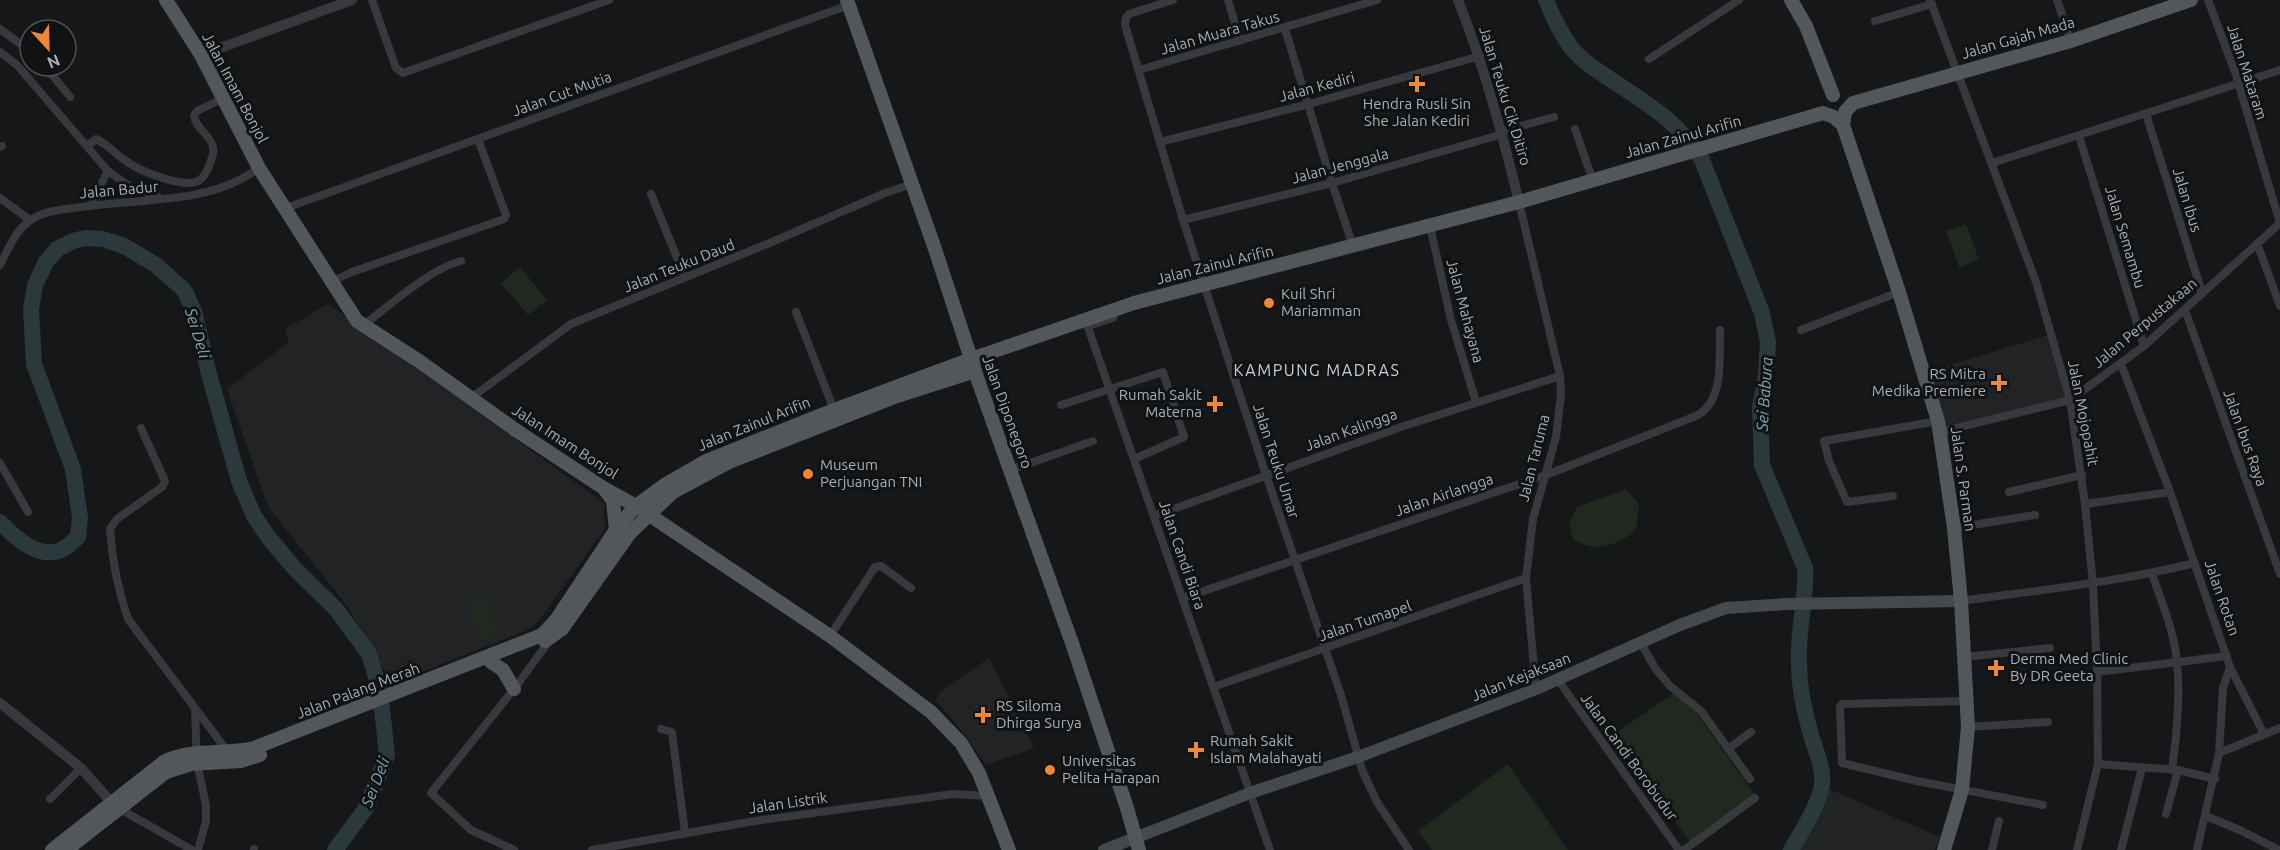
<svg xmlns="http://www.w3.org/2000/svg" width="2280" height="850" font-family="Ubuntu,sans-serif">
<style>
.built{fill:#222325}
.green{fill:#212820}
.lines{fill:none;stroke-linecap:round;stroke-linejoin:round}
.river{stroke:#2c393c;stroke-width:16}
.minor{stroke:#37393d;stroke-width:8}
.tertiary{stroke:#37393d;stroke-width:10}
.secondary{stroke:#45494d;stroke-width:12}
.primary{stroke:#53575c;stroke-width:14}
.poi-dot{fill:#ef8737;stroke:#111213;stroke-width:2}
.labels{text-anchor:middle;stroke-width:6;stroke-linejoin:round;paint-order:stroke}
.street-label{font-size:15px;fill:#a8b1b8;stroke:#111213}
.poi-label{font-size:15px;fill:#a8b1b8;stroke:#111213;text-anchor:start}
.water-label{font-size:16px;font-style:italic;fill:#80a6b2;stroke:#111213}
.neighbourhood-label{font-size:16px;letter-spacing:1.5px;fill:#c9cfd4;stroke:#111213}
</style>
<rect width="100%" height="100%" fill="#161718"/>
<g class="built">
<path d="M328 304 604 503 605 529 538 622 525 631 392 684 348 607 268 507 227 389 289 342 285 329Z"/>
<path d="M2052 334 2069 401 1940 432 1924 373Z"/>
<path d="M989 658 1034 748 986 765 962 731 935 699 945 688Z"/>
<path d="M1829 789 1940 837 1935 850H1798Z"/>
</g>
<g class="green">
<path d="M1966 224 1979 260 1959 267 1946 231Z"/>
<path d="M520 267 547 300 528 315 501 283Z"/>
<path d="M1626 489 1639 505C1638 512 1638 523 1635 529 1628 540 1608 547 1596 547 1587 547 1580 543 1573 539L1569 524 1577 507Z"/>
<path d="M484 597 499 633 480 641 466 604Z"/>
<path d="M1674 693 1689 703 1755 795 1690 842 1613 735Z"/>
<path d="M1508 764 1568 850H1432L1418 831Z"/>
</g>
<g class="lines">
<g class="river">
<path d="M1546 0C1552 15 1560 32 1570 46 1580 60 1598 71 1613 81 1650 106 1678 121 1702 160L1762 313 1768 342 1766 374 1760 407 1762 465 1805 568C1807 600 1797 631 1799 663 1799 685 1804 710 1810 731 1814 748 1824 766 1822 784 1820 803 1801 833 1791 850"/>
<path d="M0 522C13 536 34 555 54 552 64 551 71 543 78 537L80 518 73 469 34 364 31 309 35 285 46 262 57 249 73 241 85 238 103 239 124 246 156 265 184 290 194 311 209 374 239 481 254 516 269 538 295 569 336 609 369 654 380 690 387 755 366 808 335 850"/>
</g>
<g class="minor">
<path d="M372 0 396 68 403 73 609 0"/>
<path d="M1173 0 1129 14 1126 18 1125 25 1183 220 1266 475 1341 695 1362 770 1377 802 1409 850"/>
<path d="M1228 0 1240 41"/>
<path d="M1930 0 2036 282 2070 400 2085 504 2093 584 2097 672 2098 764 2077 850"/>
<path d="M2057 0 2071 41"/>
<path d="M2208 0 2235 72 2280 223"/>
<path d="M1875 21 1932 4"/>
<path d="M0 29 30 51"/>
<path d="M1285 29 1332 183 1353 246"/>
<path d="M0 52 17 65 108 171 129 186 158 197"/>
<path d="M1649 59 1739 0"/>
<path d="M45 66 70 97"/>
<path d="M1139 70 1377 0"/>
<path d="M2146 114 2202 293"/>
<path d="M1575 129 1593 181"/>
<path d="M1502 131 1554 117"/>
<path d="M2079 136 2144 346"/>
<path d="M1160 142 1309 104 1480 56"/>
<path d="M87 146 96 139C109 145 115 154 126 161 139 171 180 187 196 182 202 180 205 175 208 169 210 162 215 154 213 147 210 134 196 129 194 116L197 111 224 98"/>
<path d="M0 147 2 146"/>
<path d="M1992 163 2280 70"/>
<path d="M651 194 685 277"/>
<path d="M0 198 30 220"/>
<path d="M1519 202 1560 376 1561 394 1556 437 1533 519 1526 578 1536 689"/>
<path d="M90 205 108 171"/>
<path d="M286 208 849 5"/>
<path d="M1183 220 1332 183 1503 134"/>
<path d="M1430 226 1451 320 1476 402"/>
<path d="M2257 243 2280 306"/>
<path d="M0 265C8 250 16 229 31 220 43 211 60 210 74 208 137 197 206 207 259 168"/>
<path d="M333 281 352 272 504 219 506 215 478 139"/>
<path d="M2185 310 2280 574"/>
<path d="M796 312 834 410"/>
<path d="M1085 319 1270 850"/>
<path d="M364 325C390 305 430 269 461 261"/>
<path d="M1088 326 1113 318 1117 310"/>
<path d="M1801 330 1899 292"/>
<path d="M2121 364 2170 492 2230 667 2223 688 2219 753 2197 850"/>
<path d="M471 398 571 324 772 242 885 193 912 184"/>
<path d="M1061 405 1163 372 1184 437 1134 459"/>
<path d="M141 428 165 481 162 487 117 519 110 529C112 560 118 590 128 619L228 752"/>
<path d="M1940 432 2070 400 2144 346 2280 223"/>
<path d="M0 463 28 512"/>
<path d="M1010 470 1093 441"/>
<path d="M2009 492 2082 475"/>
<path d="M1893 496 1847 502 1829 461 1824 441 1938 421"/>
<path d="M2085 504 2170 492"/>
<path d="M1154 516 1401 427 1560 376"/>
<path d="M1954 528 2035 515"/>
<path d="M2152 574C2161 600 2172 626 2176 654 2181 686 2177 737 2172 769"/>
<path d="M1183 598 1546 475 1696 416C1725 401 1719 358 1720 330"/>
<path d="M1961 601C2040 590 2118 582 2195 563"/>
<path d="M830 636 875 567 881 566 911 588"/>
<path d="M1641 643 1655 668 1670 686 1701 711 1750 779"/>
<path d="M1964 657 2050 648"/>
<path d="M2230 667 2264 734"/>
<path d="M2097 672 2227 656"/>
<path d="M1558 680 1679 850"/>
<path d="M1213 687 1526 578"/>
<path d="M1966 701 1842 704 1840 706 1842 763 1917 781 2043 805"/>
<path d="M195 709 197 763 206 805V821L198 850"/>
<path d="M1968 727 2048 722"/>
<path d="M661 729 672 732 685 833"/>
<path d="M1728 749 1751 732"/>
<path d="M2219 753 2280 728"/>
<path d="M2098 764 2178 770 2215 779"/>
<path d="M50 799 81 768"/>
<path d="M120 809 192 850"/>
<path d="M2166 814 2178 770"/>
<path d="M2206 816 2242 831 2279 850"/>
<path d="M254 850V849"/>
<path d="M514 850 471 830 431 793 514 689 550 640"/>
<path d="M592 850 755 821 857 807 953 794 989 796"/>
<path d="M1684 850 1755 798"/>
<path d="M1992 850 1999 821"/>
<path d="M2121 850 2142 768"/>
</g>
<g class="tertiary">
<path d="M1458 0C1484 66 1502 133 1519 202"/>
<path d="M201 55 352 0"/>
<path d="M0 703 81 768 112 803"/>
</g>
<path class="secondary" d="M1104 850 1250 793 1358 757 1536 689 1680 625 1726 608 1786 604 1961 601"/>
<g class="primary">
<path d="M166 0 201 55 259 168 357 321 419 361 517 431 602 487 636 506 830 636 931 712 961 743 979 773 1009 850"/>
<path d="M847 0 934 246 980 386 1073 646 1127 808 1139 850"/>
<path d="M1791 0 1806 26 1833 95"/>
<path d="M605 490 613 501 616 530"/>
<path d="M545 641 562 629 630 533 673 492 729 462 897 396 975 371"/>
<path d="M491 662 503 670 514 689"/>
<path d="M70 847 166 772 191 764 241 761 260 755"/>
<path d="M52 850 165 761C193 748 224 755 254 748L542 635 556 620 619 525 636 506 666 484 706 461 834 410 971 359 1134 303 1519 202 1823 113 1834 117 1843 125"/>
<path d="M1944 850 1962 790 1968 727 1961 601 1954 528 1938 421 1899 292 1843 125 1845 112 1853 103 2071 41 2191 0"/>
</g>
</g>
<g class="poi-dot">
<path d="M1414 75h6v6h6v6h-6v6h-6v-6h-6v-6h6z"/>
<circle cx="1269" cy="303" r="6"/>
<path d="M1996 374h6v6h6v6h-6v6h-6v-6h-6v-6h6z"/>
<path d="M1212 395h6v6h6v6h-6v6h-6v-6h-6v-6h6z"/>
<circle cx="808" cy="474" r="6"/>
<path d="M1993 659h6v6h6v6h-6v6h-6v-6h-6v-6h6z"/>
<path d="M980 706h6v6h6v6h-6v6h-6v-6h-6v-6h6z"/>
<path d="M1193 741h6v6h6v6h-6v6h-6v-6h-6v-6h6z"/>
<circle cx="1050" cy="770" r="6"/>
</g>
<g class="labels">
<g class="street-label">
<text transform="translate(1220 33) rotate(-16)" y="5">Jalan Muara Takus</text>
<text transform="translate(2018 38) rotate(-16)" y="5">Jalan Gajah Mada</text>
<text transform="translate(2247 72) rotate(72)" y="5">Jalan Mataram</text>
<text transform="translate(1317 87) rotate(-15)" y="5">Jalan Kediri</text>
<text transform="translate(235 88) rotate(62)" y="5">Jalan Imam Bonjol</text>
<text transform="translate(562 94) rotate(-20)" y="5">Jalan Cut Mutia</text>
<text transform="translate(1505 96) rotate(73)" y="5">Jalan Teuku Cik Ditiro</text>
<text transform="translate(1683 137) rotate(-16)" y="5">Jalan Zainul Arifin</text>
<text transform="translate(1340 166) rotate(-15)" y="5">Jalan Jenggala</text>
<text transform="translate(119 190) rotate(-5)" y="5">Jalan Badur</text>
<text transform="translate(2187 200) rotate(73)" y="5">Jalan Ibus</text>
<text transform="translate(2125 237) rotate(73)" y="5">Jalan Semambu</text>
<text transform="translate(1215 265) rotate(-14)" y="5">Jalan Zainul Arifin</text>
<text transform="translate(679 266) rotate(-22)" y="5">Jalan Teuku Daud</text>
<text transform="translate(1465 311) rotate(75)" y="5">Jalan Mahayana</text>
<text transform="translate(2145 323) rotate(-40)" y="5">Jalan Perpustakaan</text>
<text transform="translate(1007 412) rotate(70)" y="5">Jalan Diponegoro</text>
<text transform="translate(2083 413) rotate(79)" y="5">Jalan Mojopahit</text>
<text transform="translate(754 424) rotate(-22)" y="5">Jalan Zainul Arifin</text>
<text transform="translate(1351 430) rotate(-20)" y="5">Jalan Kalingga</text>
<text transform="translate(2245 438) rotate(70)" y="5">Jalan Ibus Raya</text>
<text transform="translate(565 442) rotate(33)" y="5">Jalan Imam Bonjol</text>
<text transform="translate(1534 458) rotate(-76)" y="5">Jalan Taruma</text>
<text transform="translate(1276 461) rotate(72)" y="5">Jalan Teuku Umar</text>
<text transform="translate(1963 479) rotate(82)" y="5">Jalan S. Parman</text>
<text transform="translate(1444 495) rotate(-19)" y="5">Jalan Airlangga</text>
<text transform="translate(1182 555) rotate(71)" y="5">Jalan Candi Biara</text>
<text transform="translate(2222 598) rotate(71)" y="5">Jalan Rotan</text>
<text transform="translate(1365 621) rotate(-19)" y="5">Jalan Tumapel</text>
<text transform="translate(1521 677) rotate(-22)" y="5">Jalan Kejaksaan</text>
<text transform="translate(358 691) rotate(-21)" y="5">Jalan Palang Merah</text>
<text transform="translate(1629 757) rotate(54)" y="5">Jalan Candi Borobudur</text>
<text transform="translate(788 803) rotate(-8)" y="5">Jalan Listrik</text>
</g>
<g class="poi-label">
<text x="1417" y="109" text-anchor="middle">Hendra Rusli Sin<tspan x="1417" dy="17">She Jalan Kediri</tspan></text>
<text x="1281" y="299">Kuil Shri<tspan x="1281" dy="17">Mariamman</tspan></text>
<text x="1986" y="379" text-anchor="end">RS Mitra<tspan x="1986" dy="17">Medika Premiere</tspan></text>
<text x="1202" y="400" text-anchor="end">Rumah Sakit<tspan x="1202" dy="17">Materna</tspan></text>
<text x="820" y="470">Museum<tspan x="820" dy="17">Perjuangan TNI</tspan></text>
<text x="2010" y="664">Derma Med Clinic<tspan x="2010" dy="17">By DR Geeta</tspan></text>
<text x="996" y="711">RS Siloma<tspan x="996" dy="17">Dhirga Surya</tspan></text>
<text x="1210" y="746">Rumah Sakit<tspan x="1210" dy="17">Islam Malahayati</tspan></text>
<text x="1062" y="766">Universitas<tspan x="1062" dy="17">Pelita Harapan</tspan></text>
</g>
<g class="water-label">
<text transform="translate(198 333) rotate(73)" y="6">Sei Deli</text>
<text transform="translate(1764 394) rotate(-86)" y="6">Sei Babura</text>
<text transform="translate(375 782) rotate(-69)" y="6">Sei Deli</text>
</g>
<g class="neighbourhood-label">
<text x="1317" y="376">KAMPUNG MADRAS</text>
</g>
</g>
<g transform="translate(48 48) rotate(158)"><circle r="28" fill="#111213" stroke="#4d5255" stroke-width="1.5"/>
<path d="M0-4.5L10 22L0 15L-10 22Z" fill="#ef8737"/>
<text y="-9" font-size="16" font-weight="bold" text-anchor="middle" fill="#a8b1b8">N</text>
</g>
</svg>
